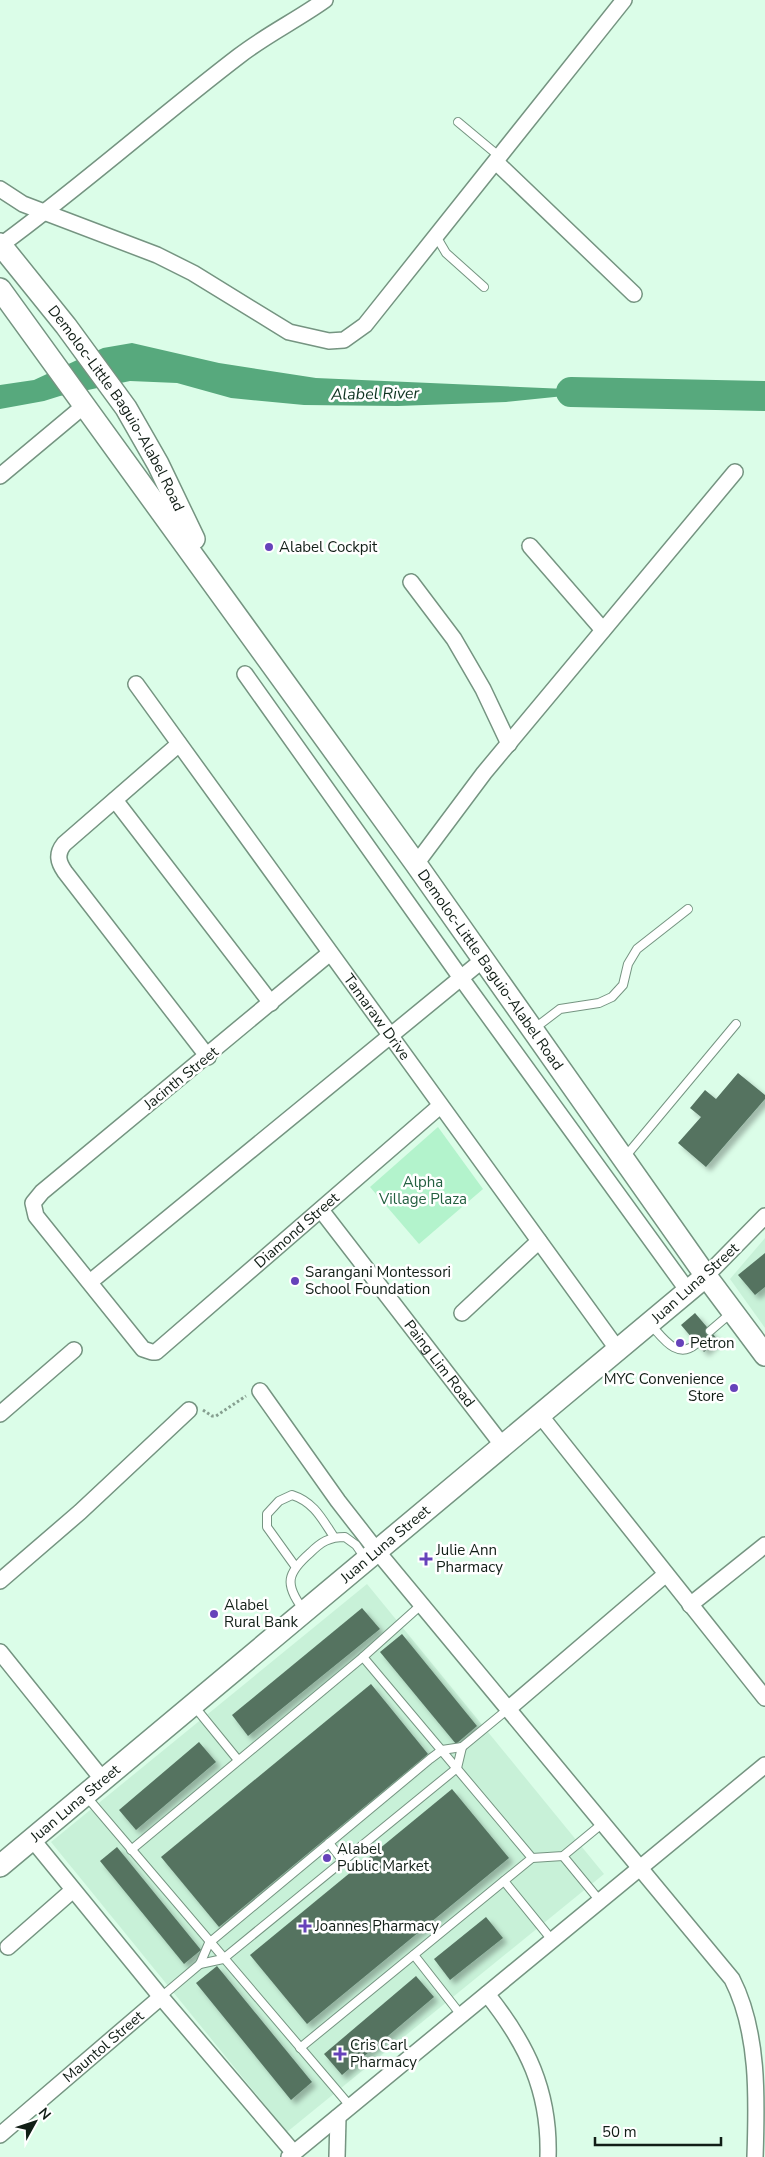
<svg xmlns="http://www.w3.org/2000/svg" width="765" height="2157" font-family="'Nunito Sans',sans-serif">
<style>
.built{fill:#c8f1d8}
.green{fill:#b3f3cc}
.water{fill:#57a97d}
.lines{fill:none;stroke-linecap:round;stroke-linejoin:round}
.river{stroke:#57a97d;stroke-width:30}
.building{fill:#557361;filter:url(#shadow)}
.lane-casing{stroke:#759481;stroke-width:10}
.street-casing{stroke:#759481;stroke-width:18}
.secondary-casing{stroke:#759481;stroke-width:24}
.path{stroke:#869f90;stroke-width:3;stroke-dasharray:2.5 2.5;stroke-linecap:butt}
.lane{stroke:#fff;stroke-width:8}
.street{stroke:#fff;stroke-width:15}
.secondary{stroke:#fff;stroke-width:21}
.poi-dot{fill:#6642ba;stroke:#fff;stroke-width:2}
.labels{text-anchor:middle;stroke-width:5;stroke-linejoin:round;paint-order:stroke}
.street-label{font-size:15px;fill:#111e16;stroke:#fff}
.poi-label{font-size:15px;fill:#111e16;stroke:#fff;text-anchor:start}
.park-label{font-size:15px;fill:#235f40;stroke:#fff}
.water-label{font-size:16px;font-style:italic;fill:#0d321f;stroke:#fff}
</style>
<defs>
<filter id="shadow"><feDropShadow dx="4.5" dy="4.5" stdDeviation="2.5" flood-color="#0004"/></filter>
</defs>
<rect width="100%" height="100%" fill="#dbfde8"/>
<g class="built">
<path d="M765 1238V1328L730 1279Z"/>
<path d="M367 1584 604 1874 287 2132 51 1842Z"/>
</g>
<path class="green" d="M438 1127 483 1189 419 1244 370 1187Z"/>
<path class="water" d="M132 343 219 363 316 378 613 391 506 402 398 406 304 405 231 398 177 383 130 381 60 396 44 401 0 409V385L34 380 103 348Z"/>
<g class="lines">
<path class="river" d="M571 392 765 396"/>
</g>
<g class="building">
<path d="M738 1073 765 1095V1099L706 1167 678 1143 701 1117 690 1108 705 1090 716 1099Z"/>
<path d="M765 1253V1287L755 1295 738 1275Z"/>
<path d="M695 1313 718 1340 704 1352 681 1325Z"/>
<path d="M362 1608 380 1629 248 1736 232 1715Z"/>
<path d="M402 1634 477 1726 456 1744 380 1652Z"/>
<path d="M371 1684 428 1754 219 1927 161 1857Z"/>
<path d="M199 1742 216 1762 136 1830 119 1810Z"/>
<path d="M452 1789 509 1858 307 2024 250 1955Z"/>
<path d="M117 1847 201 1950 184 1964 100 1861Z"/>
<path d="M486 1917 503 1938 450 1980 434 1959Z"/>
<path d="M217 1966 312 2082 291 2100 196 1983Z"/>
<path d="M416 1976 434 1997 342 2075 324 2054Z"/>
</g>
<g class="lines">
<defs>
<g id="lane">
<path d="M458 122 500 157"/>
<path d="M436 236 446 253 484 287"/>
<path d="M535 1028 560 1009 599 1003 612 997 623 985 628 964 637 949 688 909"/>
<path d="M625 1157 736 1024"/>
<path d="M651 1325C663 1338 677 1360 696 1344"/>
<path d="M710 1331 731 1313"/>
<path d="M295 1566 267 1527V1514L279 1501 292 1495C314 1502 322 1519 334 1537"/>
<path d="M303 1609C284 1584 287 1573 310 1553 321 1542 329 1537 345 1537L356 1545 365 1558"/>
<path d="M363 1657 532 1858"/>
<path d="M194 1706 238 1760"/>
<path d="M86 1796 351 2107"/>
<path d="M329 1843 343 1861"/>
<path d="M131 1850 363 1657 421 1605"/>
<path d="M563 1856 600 1901"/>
<path d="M504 1881 552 1940"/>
<path d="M414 1955 461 2015"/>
<path d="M200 1964 223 1959 457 1768 462 1747"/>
<path d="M161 1997 200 1964 209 1943 430 1759 442 1750 462 1747 508 1709"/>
<path d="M300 2048 532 1858 563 1856 603 1823"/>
</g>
<g id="street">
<path d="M496 162 634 294"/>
<path d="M0 189 23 204 157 255 193 273 289 332 329 341 344 340 365 325 624 0"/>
<path d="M1 245C83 185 158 118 239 56 266 35 297 20 325 0"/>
<path d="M0 476 85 405"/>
<path d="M530 546 603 630"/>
<path d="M411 582 454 639 483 689 509 744"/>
<path d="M245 674 461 978 688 1291"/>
<path id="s1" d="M136 684 618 1350"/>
<path d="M179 744 64 844C56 854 58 862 65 872L208 1057"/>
<path d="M115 800 271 1003"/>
<path d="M416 864 484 773 735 472"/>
<path id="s2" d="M330 953 42 1192 33 1203 36 1216 143 1349 152 1352H156L440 1106"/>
<path id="s3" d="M321 1210 503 1446"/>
<path d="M706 1276 765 1216"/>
<path d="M90 1282 484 959"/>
<path d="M462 1313 539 1241"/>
<path d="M260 1391 338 1501 377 1551 732 1979C759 2032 757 2099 755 2157"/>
<path d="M0 1414 74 1350"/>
<path d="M540 1415 765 1698"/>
<path d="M0 1581 80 1512 189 1410"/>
<path d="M690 1605 765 1545"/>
<path d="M0 1652 103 1780"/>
<path d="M508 1709 666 1574"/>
<path d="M32 1839 161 1997 294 2153"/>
<path d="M8 1947 73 1890"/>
<path d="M487 1994C527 2044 550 2091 548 2157"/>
<path id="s4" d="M0 2135 161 1997"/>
<path d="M289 2157 765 1765"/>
<path d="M337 2157 338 2117"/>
</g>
<g id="secondary">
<path id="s5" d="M0 244 66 326 126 408 158 464 194 539"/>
<path id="s6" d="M0 289 416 864 706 1276 765 1355"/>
<path id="s7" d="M0 1866 706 1276"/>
</g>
</defs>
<use href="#lane" class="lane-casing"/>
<use href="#street" class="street-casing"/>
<use href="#secondary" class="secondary-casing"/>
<path class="path" d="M203 1410 212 1416H216L246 1396"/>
<use href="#lane" class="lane"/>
<use href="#street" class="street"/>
<use href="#secondary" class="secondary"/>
</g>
<g class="poi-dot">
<circle cx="269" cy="547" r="5"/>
<circle cx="295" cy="1281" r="5"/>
<circle cx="680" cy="1343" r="5"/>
<circle cx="734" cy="1388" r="5"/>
<path d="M423.5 1551.5h5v5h5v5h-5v5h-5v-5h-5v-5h5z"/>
<circle cx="214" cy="1614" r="5"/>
<circle cx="327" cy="1858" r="5"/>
<path d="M302.5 1918.5h5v5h5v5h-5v5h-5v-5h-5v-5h5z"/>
<path d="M337.5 2046.5h5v5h5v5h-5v5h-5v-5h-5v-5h5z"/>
</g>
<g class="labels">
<g class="street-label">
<text dy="5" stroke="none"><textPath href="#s5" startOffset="202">Demoloc-Little Baguio-Alabel Road</textPath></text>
<text dy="5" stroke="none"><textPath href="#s6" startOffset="839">Demoloc-Little Baguio-Alabel Road</textPath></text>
<text dy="5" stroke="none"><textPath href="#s1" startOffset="411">Tamaraw Drive</textPath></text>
<text transform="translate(181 1078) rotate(-39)" y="5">Jacinth Street</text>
<text dy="5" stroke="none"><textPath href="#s2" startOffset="772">Diamond Street</textPath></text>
<text transform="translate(695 1283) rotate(-42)" y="5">Juan Luna Street</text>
<text dy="5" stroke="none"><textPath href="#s3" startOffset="194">Paing Lim Road</textPath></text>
<text dy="5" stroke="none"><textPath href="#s7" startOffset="502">Juan Luna Street</textPath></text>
<text dy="5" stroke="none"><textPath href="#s7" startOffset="98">Juan Luna Street</textPath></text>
<text dy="5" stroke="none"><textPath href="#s4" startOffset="136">Mauntol Street</textPath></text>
</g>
<g class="poi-label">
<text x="279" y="552">Alabel Cockpit</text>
<text x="305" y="1277">Sarangani Montessori<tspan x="305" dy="17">School Foundation</tspan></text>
<text x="690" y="1348">Petron</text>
<text x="724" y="1384" text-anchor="end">MYC Convenience<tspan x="724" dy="17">Store</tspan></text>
<text x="436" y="1555">Julie Ann<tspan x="436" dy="17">Pharmacy</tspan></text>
<text x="224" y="1610">Alabel<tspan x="224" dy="17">Rural Bank</tspan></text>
<text x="337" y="1854">Alabel<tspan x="337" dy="17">Public Market</tspan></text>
<text x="315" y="1931">Joannes Pharmacy</text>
<text x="350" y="2050">Cris Carl<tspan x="350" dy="17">Pharmacy</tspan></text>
</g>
<g class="park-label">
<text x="423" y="1187">Alpha<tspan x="423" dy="17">Village Plaza</tspan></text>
</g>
<g class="water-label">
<text transform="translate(375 393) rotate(-1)" y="6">Alabel River</text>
</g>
</g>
<g transform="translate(35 2122) rotate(50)" stroke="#ffffff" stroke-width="4" paint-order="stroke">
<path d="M0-4L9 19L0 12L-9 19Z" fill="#111e16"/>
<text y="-8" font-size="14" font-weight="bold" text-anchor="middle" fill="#111e16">N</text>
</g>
<path d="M595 2137v8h126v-8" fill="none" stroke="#111e16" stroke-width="2.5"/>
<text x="602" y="2137" font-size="15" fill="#111e16" stroke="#ffffff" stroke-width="4" paint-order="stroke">50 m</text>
</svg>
